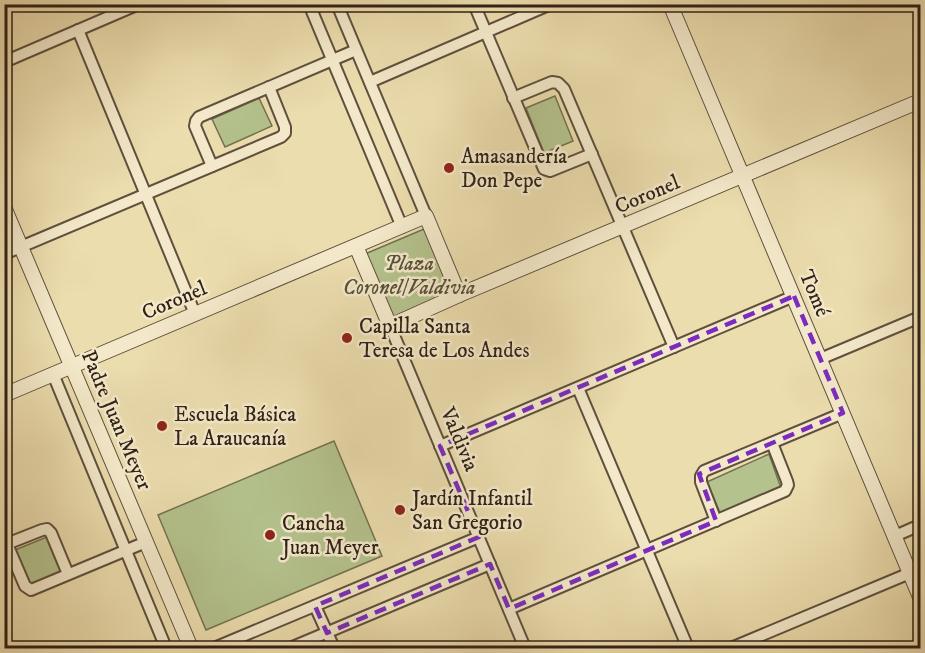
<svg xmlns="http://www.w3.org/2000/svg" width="925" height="653" font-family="'IM FELL DW Pica',serif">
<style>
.green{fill:#b4c28d;stroke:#727252;stroke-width:1.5}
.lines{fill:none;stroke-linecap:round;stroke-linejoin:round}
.minor-casing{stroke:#5f503d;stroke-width:14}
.tertiary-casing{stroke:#5f503d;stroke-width:16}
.minor{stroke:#f3e9ca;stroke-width:10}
.tertiary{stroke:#f3e9ca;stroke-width:14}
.marked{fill:none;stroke:#7b2cbf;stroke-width:4.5;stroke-dasharray:12 8;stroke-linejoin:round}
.poi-dot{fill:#8f2418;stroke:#f3e9ca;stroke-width:2}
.labels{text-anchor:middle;stroke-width:5;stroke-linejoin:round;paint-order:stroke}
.poi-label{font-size:21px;fill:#302117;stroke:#f3e9ca;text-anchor:start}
.street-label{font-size:21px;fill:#302117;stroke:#f3e9ca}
.park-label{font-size:21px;font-style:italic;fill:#58513a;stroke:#f3e9ca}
</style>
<rect width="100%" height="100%" fill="#ecddae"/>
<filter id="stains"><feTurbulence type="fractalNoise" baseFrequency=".00333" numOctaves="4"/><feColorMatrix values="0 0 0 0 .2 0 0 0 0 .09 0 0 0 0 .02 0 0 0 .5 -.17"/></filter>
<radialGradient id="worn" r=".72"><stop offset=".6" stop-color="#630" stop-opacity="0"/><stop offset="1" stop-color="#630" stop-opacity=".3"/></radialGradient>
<g class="green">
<path d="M555 96 573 141 544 153 526 108Z"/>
<path d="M259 98 272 126 225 147 212 119Z"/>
<path d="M424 229 453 296 395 321 365 254Z"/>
<path d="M334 441 382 556 206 630 158 515Z"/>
<path d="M769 454 781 488 720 513 707 482Z"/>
<path d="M47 537 62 572 31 585 15 550Z"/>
</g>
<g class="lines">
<defs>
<g id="minor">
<path d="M309 4 402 227"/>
<path d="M337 4 426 216"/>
<path d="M474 4 544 169 550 171 592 154"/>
<path d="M78 30 195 314"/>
<path d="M4 62 139 4"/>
<path d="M370 82 551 4"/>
<path d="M513 98 552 82 558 83 564 89 674 347"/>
<path d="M212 166 195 126 196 121 199 117 356 50"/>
<path d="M4 254 281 137 285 133V127L269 87"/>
<path d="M390 326 525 648"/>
<path d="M820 359 920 317"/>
<path d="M53 374 166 648"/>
<path d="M578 388 688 648"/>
<path d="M440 446 794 296"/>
<path d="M716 521 701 482V476L704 471 843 413"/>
<path d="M895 536 920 525"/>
<path d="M7 544 25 586 31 590 146 542"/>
<path d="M4 545 42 530 47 529 51 533 68 574"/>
<path d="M315 606 334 648"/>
<path d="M509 609 785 491 788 485 787 481 772 443"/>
<path d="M214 648 479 537"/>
<path d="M290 648 490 564"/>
<path d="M731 648 910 573"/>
</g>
<g id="tertiary">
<path d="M670 4 920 597"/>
<path d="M4 207 191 648"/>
<path d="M356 246 390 326 459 295 920 101"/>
<path d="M4 395 426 216 459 295"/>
</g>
</defs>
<use href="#minor" class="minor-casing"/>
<use href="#tertiary" class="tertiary-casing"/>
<use href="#minor" class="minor"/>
<use href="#tertiary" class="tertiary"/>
</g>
<path class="marked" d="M794 296 843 413 699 474 716 521 509 609 490 564 327 633 315 606 479 537 440 446Z"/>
<g class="poi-dot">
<circle cx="449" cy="168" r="6"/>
<circle cx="347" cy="338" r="6"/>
<circle cx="162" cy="426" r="6"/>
<circle cx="400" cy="510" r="6"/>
<circle cx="270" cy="535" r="6"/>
</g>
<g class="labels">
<g class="poi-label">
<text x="461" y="163">Amasandería<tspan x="461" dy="24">Don Pepe</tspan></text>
<text x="359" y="333">Capilla Santa<tspan x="359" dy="24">Teresa de Los Andes</tspan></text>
<text x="174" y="421">Escuela Básica<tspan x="174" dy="24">La Araucanía</tspan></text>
<text x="412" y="505">Jardín Infantil<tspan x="412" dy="24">San Gregorio</tspan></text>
<text x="282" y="530">Cancha<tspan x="282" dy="24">Juan Meyer</tspan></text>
</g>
<g class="street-label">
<text transform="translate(647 194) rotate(-23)" y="7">Coronel</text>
<text transform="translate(815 293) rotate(67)" y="7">Tomé</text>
<text transform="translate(174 300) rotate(-23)" y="7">Coronel</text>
<text transform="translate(117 420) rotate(67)" y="7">Padre Juan Meyer</text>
<text transform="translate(460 439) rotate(67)" y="7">Valdivia</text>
</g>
<g class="park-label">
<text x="409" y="270">Plaza<tspan x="409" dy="24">Coronel/Valdivia</tspan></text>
</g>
</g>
<rect width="925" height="653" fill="none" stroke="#ecddae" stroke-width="24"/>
<rect x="6" y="6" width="913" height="641" fill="none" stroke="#302117" stroke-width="3"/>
<rect x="12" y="12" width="901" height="629" fill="none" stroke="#302117" stroke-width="1.5"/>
<rect width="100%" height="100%" filter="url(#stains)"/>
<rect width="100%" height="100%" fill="url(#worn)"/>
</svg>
